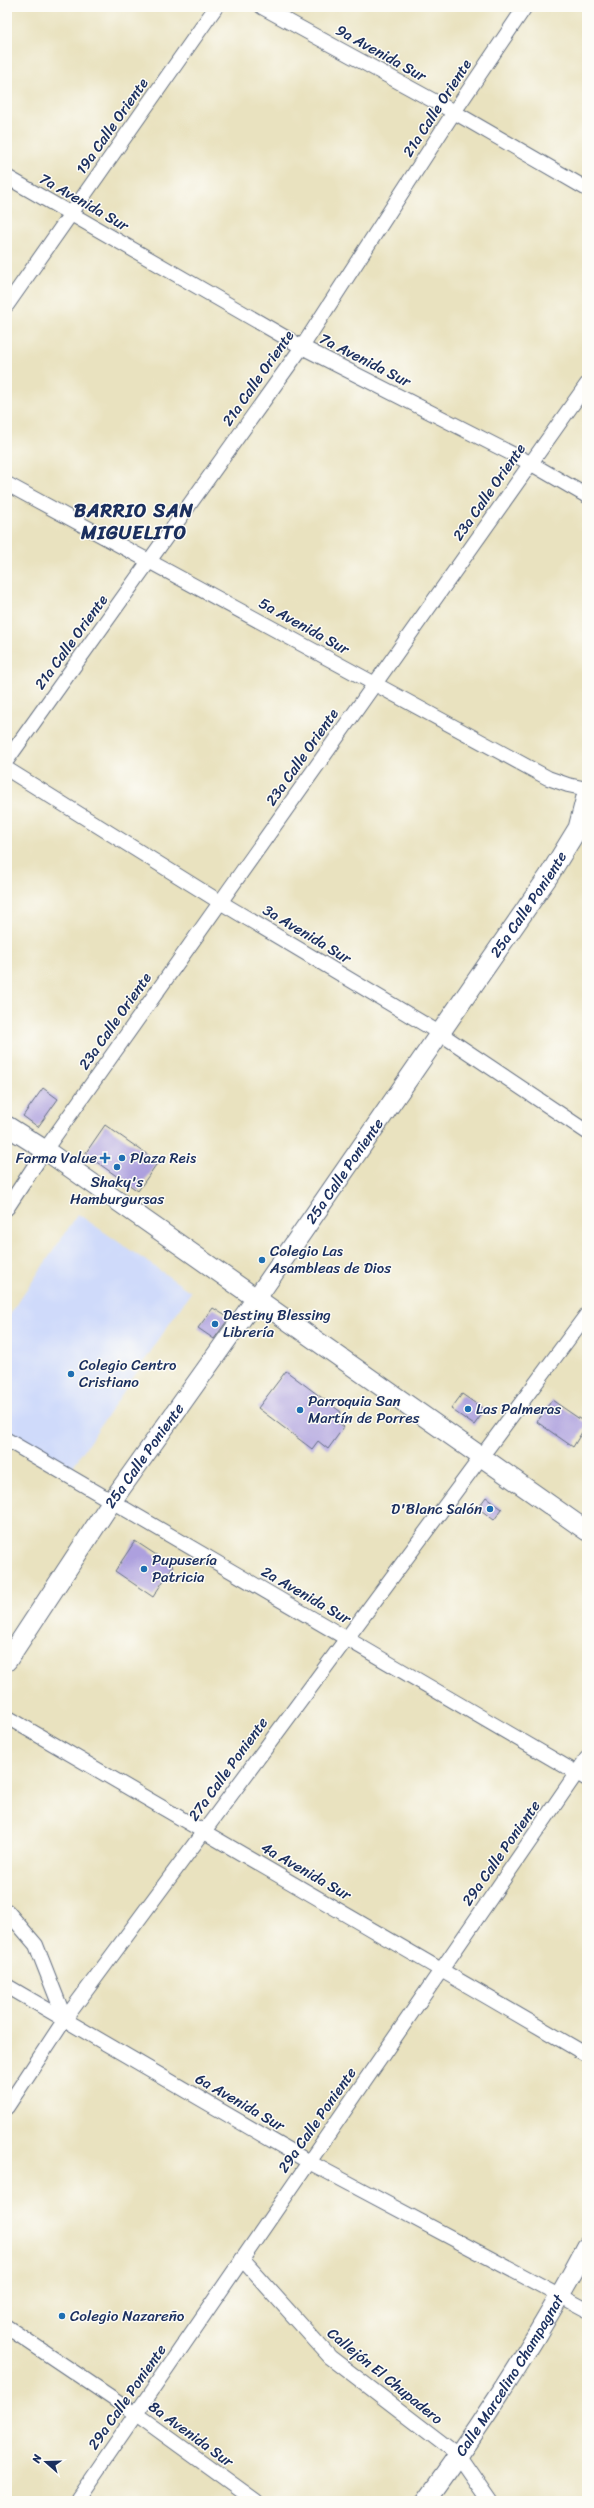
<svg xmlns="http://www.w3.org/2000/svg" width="594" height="2508" font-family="Sriracha,sans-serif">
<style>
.built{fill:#cfdafa}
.building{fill:#ada0de}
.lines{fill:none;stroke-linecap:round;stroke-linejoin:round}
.street-casing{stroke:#636e80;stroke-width:16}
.secondary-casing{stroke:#636e80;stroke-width:21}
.street{stroke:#fff;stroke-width:14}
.secondary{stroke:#fff;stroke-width:19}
.poi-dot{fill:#1f6fb2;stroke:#fdfcf7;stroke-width:1.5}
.labels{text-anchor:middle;stroke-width:3;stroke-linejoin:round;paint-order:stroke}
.street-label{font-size:15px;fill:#1b2f5e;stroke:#fdfcf7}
.poi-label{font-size:15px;fill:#1b2f5e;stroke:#fdfcf7;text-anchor:start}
.district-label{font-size:19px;font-weight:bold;letter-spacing:1px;fill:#1b2f5e;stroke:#fdfcf7}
</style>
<rect width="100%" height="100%" fill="#fdfcf7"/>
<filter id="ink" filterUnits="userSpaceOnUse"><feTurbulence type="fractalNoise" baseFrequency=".025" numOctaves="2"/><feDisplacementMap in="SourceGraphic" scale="8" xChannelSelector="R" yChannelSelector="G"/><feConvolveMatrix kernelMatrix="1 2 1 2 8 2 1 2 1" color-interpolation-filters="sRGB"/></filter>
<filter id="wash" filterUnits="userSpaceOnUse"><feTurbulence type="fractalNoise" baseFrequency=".012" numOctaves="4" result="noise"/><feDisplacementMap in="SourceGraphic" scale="16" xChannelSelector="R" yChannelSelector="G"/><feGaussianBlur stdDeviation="0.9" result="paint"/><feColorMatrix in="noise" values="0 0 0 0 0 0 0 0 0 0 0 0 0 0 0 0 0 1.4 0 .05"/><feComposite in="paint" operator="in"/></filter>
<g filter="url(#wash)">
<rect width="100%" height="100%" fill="#e9e2bf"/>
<path class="built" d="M78 1214 191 1292 69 1472 7 1429V1319Z"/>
<g id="blocks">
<g class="building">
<path d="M43 1088 58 1099 38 1127 23 1116Z"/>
<path d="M105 1125 158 1162 138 1191 85 1154Z"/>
<path d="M213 1308 229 1318 214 1339 198 1328Z"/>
<path d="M286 1371 341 1412 335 1420 344 1427 328 1449 318 1441 312 1449 258 1408Z"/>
<path d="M462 1394 485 1410 474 1425 451 1409Z"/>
<path d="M552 1400 587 1424 573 1447 537 1422Z"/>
<path d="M486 1497 502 1509 494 1520 478 1508Z"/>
<path d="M135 1541 173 1566 153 1597 115 1571Z"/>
</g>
</g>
</g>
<g filter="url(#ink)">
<use href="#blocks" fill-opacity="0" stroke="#636e80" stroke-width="1"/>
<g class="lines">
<defs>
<g id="street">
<path d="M262 7 454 112 587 189"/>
<path d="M7 177 302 347 530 463 587 496"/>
<path d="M7 305 216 7"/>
<path d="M7 484 548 778 568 785 587 789"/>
<path d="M7 760 302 347 454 112 525 7"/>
<path d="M7 769 220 902 441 1034 587 1132"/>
<path d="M7 1208 45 1150 587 384"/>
<path d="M7 1440 587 1779"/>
<path d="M7 1717 587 2055"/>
<path d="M7 1911 36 1945 65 2019"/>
<path d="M7 1986 309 2162 587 2310"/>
<path d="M7 2107 65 2019 587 1314"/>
<path d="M242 2259 330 2357 459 2456 490 2501"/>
<path d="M7 2327 136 2414 256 2501"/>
<path d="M76 2501 587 1758"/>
</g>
<g id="secondary">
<path d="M7 1126 45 1150 587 1531"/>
<path id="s1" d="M7 1661 112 1501 256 1299 548 877 578 828 587 793"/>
<path id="s2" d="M426 2501C485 2420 540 2335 587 2246"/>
</g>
</defs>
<use href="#street" class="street-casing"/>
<use href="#secondary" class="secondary-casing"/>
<use href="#street" class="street"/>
<use href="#secondary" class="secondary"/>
</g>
</g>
<g class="poi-dot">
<path d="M103 1152h4v4h4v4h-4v4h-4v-4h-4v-4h4z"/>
<circle cx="122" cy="1158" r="4"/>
<circle cx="117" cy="1167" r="4"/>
<circle cx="262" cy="1260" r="4"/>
<circle cx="215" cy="1324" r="4"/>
<circle cx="71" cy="1374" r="4"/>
<circle cx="468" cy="1409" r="4"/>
<circle cx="300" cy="1410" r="4"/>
<circle cx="490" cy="1509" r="4"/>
<circle cx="144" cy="1569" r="4"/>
<circle cx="62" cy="2316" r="4"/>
</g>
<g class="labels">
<g class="street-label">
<text transform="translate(381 53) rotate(29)" y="5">9a Avenida Sur</text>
<text transform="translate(437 108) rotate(-57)" y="5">21a Calle Oriente</text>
<text transform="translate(112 126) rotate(-55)" y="5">19a Calle Oriente</text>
<text transform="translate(84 202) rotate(30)" y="5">7a Avenida Sur</text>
<text transform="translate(365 360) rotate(27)" y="5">7a Avenida Sur</text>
<text transform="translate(258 378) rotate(-55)" y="5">21a Calle Oriente</text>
<text transform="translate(489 492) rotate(-55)" y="5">23a Calle Oriente</text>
<text transform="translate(304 626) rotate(29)" y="5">5a Avenida Sur</text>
<text transform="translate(71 642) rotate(-54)" y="5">21a Calle Oriente</text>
<text transform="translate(302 757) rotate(-55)" y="5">23a Calle Oriente</text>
<text dy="5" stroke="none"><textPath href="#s1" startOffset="919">25a Calle Poniente</textPath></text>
<text transform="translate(307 934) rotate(31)" y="5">3a Avenida Sur</text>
<text transform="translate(115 1021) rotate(-55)" y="5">23a Calle Oriente</text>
<text dy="5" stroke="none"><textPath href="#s1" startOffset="595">25a Calle Poniente</textPath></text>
<text dy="5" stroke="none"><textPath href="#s1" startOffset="247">25a Calle Poniente</textPath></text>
<text transform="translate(306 1595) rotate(30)" y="5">2a Avenida Sur</text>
<text transform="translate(228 1769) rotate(-54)" y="5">27a Calle Poniente</text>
<text transform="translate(501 1853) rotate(-55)" y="5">29a Calle Poniente</text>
<text transform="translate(306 1871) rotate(30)" y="5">4a Avenida Sur</text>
<text transform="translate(240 2102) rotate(30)" y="5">6a Avenida Sur</text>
<text transform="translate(317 2120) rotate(-55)" y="5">29a Calle Poniente</text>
<text dy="5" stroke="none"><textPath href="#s2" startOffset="151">Calle Marcelino Champagnat</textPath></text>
<text transform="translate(385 2376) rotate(39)" y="5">Callejón El Chupadero</text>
<text transform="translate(127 2397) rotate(-55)" y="5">29a Calle Poniente</text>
<text transform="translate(191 2434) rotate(36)" y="5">8a Avenida Sur</text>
</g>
<g class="poi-label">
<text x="97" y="1163" text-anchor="end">Farma Value</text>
<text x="130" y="1163">Plaza Reis</text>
<text x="117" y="1187" text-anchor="middle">Shaky's<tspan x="117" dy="17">Hamburgursas</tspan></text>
<text x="270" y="1256">Colegio Las<tspan x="270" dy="17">Asambleas de Dios</tspan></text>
<text x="223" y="1320">Destiny Blessing<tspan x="223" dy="17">Librería</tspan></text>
<text x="79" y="1370">Colegio Centro<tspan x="79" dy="17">Cristiano</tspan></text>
<text x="308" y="1406">Parroquia San<tspan x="308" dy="17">Martín de Porres</tspan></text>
<text x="476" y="1414">Las Palmeras</text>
<text x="482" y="1514" text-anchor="end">D'Blanc Salón</text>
<text x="152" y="1565">Pupusería<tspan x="152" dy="17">Patricia</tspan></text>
<text x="70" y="2321">Colegio Nazareño</text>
</g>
<g class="district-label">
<text x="134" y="517">BARRIO SAN<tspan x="134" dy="22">MIGUELITO</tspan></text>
</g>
</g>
<rect width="594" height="2508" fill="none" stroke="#fdfcf7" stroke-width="24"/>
<g transform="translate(46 2462) rotate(290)" stroke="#fdfcf7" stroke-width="3" paint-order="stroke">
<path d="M0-3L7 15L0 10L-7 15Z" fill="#1b2f5e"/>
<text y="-6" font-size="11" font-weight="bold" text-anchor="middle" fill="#1b2f5e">N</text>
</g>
</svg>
